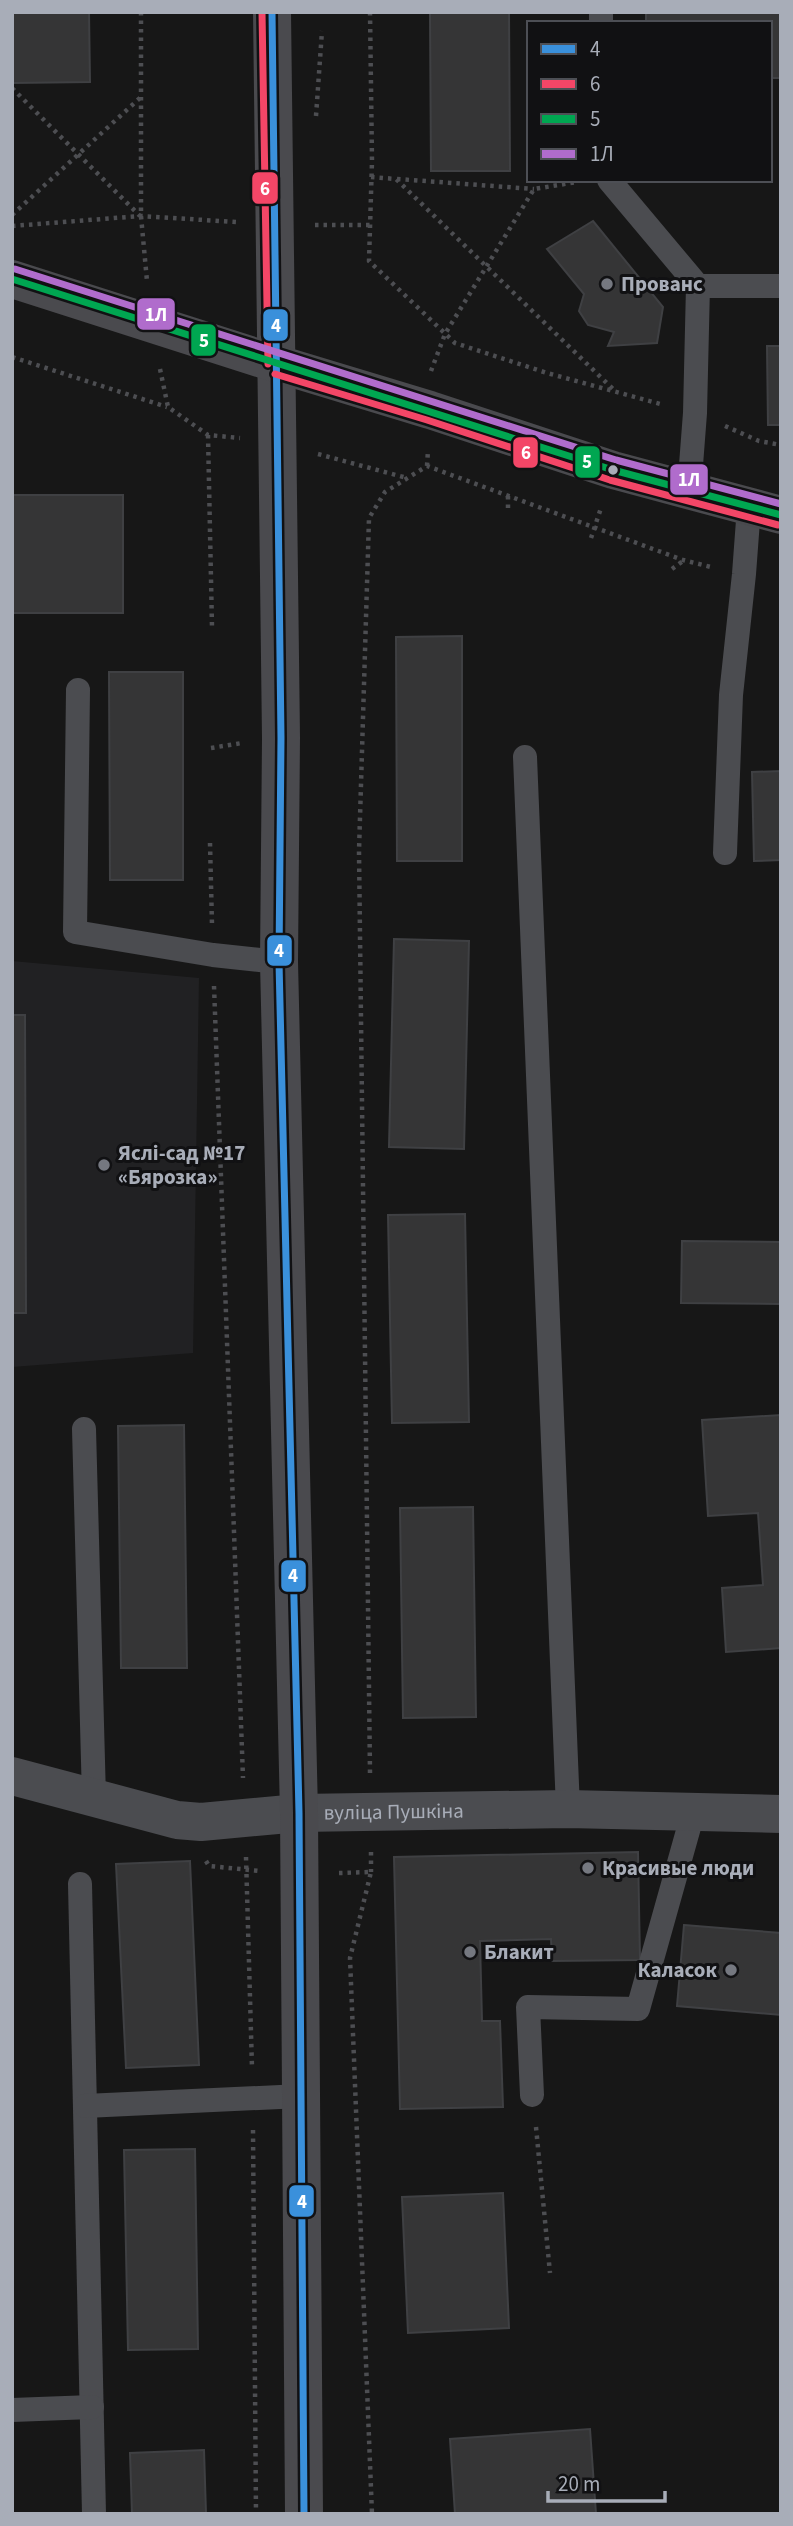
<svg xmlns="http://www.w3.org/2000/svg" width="793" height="2526" font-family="'Source Sans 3',sans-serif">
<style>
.built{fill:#212123}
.building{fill:#353536;stroke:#3f4043;stroke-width:2}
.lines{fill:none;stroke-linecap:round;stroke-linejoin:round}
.path{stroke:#4d4e52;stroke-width:4.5;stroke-dasharray:3.5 5;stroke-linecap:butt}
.lane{stroke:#4b4c50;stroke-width:24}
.street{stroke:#4b4c50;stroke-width:38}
.secondary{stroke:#4a4a4e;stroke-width:38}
.bus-1-casing{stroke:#111113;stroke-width:12}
.bus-2-casing{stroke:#111113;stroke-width:12}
.bus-3-casing{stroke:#111113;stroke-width:12}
.bus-4-casing{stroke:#111113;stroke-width:12}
.bus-1{stroke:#3a90db;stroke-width:7}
.bus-2{stroke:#f34667;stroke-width:7}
.bus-3{stroke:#00a651;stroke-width:7}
.bus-4{stroke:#b06ccc;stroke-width:7}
.poi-dot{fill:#757880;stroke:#111113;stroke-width:2.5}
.bus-dot{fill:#a8adb8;stroke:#111113;stroke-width:2.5}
.labels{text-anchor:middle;stroke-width:6;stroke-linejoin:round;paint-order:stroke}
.poi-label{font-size:21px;font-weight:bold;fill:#a8adb8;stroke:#111113;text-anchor:start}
.street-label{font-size:21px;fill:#a8adb8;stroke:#111113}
.line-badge{stroke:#111113;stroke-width:2.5}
.badge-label{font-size:19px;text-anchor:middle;font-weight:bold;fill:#fff}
</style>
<rect width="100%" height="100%" fill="#171717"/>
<path class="built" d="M12 961 199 978 193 1353 12 1367Z"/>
<g class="building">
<path d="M12 12H89L90 82 12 83Z"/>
<path d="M430 12H509L510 171H431Z"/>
<path d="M646 12H781V78H770V23H646Z"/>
<path d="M593 221 663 307 657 343 608 346 614 332 588 325 579 311 584 294 547 249Z"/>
<path d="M767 346H781V425H768Z"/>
<rect x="12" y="495" width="111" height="118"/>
<path d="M462 636V861H397L396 637Z"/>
<path d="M109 672H183V880H110Z"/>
<path d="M781 771V860L754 861 752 772Z"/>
<path d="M394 939 469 941 464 1149 389 1147Z"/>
<path d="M12 1015H25L26 1313H12Z"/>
<path d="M465 1214 469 1422 392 1423 388 1215Z"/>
<path d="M682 1241 781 1242V1304L681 1303Z"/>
<path d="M781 1415V1648L726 1652 722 1588 763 1585 758 1513 708 1516 702 1420Z"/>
<path d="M184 1425 187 1668H121L118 1426Z"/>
<path d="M473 1507 476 1717 403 1718 400 1508Z"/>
<path d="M638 1852 640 1960 552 1961 551 1939 480 1941 482 2021H500L503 2107 400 2109 394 1857Z"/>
<path d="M190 1861 199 2065 126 2068 116 1864Z"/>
<path d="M684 1925 781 1933V2015L677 2006Z"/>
<path d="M195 2149 198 2349 128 2350 124 2150Z"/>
<path d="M503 2193 509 2328 408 2333 402 2197Z"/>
<path d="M590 2429 596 2514H455L450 2439Z"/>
<path d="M204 2450 206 2514H132L130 2453Z"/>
</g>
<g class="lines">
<g class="path">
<path d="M141 12V216L147 281"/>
<path d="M370 12 372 161 369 261 455 343 547 373 664 405"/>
<path d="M12 88 140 216"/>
<path d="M316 116 322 31"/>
<path d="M371 177 396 179 615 391"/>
<path d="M397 179 534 189"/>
<path d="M12 215 141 97"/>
<path d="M315 225H370"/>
<path d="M12 226 141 216 236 222"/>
<path d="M12 357 167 407"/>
<path d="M160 369 168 407 208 435 240 438"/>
<path d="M431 371 445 334 534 189 577 182"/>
<path d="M725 426 759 441 781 445"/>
<path d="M208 435 212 627"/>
<path d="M318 454 407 478"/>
<path d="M427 466 428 450"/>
<path d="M508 508V496"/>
<path d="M591 538 601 508"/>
<path d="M672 569 683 561"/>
<path d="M211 748 242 743"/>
<path d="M210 843 212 925"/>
<path d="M214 986 243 1778"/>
<path d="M370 1773 359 851 369 518 385 492 427 466 683 560 711 567"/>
<path d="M371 1852V1872"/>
<path d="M246 1857 252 2068"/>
<path d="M206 1861 209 1866 260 1871"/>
<path d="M339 1873 371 1872 350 1958 372 2514"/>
<path d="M536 2127 550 2273"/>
<path d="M253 2130 256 2514"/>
</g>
<g class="lane">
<path d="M601 12V23"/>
<path d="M609 180 698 286 695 413 689 491"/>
<path d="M698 286H781"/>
<path d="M78 690 75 932 213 955 279 962"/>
<path d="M525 757 568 1809"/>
<path d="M725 853 731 695 744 574 749 507"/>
<path d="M84 1429 94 1798"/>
<path d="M80 1884 94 2514"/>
<path d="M532 2095 528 2007 638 2009 693 1813"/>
<path d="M85 2106 301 2096"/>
<path d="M12 2410 92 2407"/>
</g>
<path class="street" id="s1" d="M12 1776 177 1820 201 1822 299 1813 568 1809 781 1814"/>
<g class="secondary">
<path d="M272 12 281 738 279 962 299 1813 304 2514"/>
<path d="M12 279 278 364 430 410 613 470 781 515"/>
</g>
<defs>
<path id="bus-1" d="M272 12 281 738 279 962 299 1813 304 2514"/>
<g id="bus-2">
<path d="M262 12 268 364"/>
<path d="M275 374 427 420 610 480 778 525"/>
</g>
<path id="bus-3" d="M12 279 613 470 781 515"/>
<path id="bus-4" d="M15 269 616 460 781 504"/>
</defs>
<use href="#bus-1" class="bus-1-casing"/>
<use href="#bus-2" class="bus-2-casing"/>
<use href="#bus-3" class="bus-3-casing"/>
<use href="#bus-4" class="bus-4-casing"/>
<use href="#bus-1" class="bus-1"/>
<use href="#bus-2" class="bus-2"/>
<use href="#bus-3" class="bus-3"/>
<use href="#bus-4" class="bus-4"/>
</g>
<g class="poi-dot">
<circle cx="607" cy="284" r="7"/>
<circle cx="104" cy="1165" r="7"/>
<circle cx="588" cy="1868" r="7"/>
<circle cx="470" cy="1952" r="7"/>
<circle cx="731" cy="1970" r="7"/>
</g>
<circle class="bus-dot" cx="613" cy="470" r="6"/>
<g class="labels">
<g class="poi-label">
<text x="621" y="291">Прованс</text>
<text x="118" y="1160">Яслі-сад №17<tspan x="118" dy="24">«Бярозка»</tspan></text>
<text x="602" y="1875">Красивые люди</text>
<text x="484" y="1959">Блакит</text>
<text x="717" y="1977" text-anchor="end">Каласок</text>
</g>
<g class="street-label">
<text dy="7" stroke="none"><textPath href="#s1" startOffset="388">вуліца Пушкіна</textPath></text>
</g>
</g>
<g class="line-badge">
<rect x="251" y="171" width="28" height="34" rx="7" fill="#f34667"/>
<rect x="136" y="297" width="40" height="34" rx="7" fill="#b06ccc"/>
<rect x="262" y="308" width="27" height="34" rx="7" fill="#3a90db"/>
<rect x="190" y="323" width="27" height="34" rx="7" fill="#00a651"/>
<rect x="512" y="436" width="27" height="33" rx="7" fill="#f34667"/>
<rect x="574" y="445" width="27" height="34" rx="7" fill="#00a651"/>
<rect x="669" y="463" width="40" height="33" rx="7" fill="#b06ccc"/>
<rect x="266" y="934" width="27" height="33" rx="7" fill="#3a90db"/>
<rect x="280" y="1559" width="27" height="34" rx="7" fill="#3a90db"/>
<rect x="288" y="2184" width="27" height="34" rx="7" fill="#3a90db"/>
</g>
<g class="badge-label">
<text x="265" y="195">6</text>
<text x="156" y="321">1Л</text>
<text x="276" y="332">4</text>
<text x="204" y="347">5</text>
<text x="526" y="459">6</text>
<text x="587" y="468">5</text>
<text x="689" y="486">1Л</text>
<text x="279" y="957">4</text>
<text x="293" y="1582">4</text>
<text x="302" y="2208">4</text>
</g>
<rect width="793" height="2526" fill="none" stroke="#a8adb8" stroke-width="28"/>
<rect x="527" y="21" width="245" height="161" fill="#111113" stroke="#4d4f55" stroke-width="2"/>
<rect x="541" y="44" width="35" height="10" fill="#3a90db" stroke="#4d4f55" stroke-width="2"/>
<text x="590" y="56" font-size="21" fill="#a8adb8">4</text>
<rect x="541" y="79" width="35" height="10" fill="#f34667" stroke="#4d4f55" stroke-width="2"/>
<text x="590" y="91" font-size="21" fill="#a8adb8">6</text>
<rect x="541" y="114" width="35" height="10" fill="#00a651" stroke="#4d4f55" stroke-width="2"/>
<text x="590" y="126" font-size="21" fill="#a8adb8">5</text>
<rect x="541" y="149" width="35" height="10" fill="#b06ccc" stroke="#4d4f55" stroke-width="2"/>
<text x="590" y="161" font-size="21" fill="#a8adb8">1Л</text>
<path d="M548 2491v10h117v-10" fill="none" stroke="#a8adb8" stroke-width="3.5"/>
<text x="558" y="2491" font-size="21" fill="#a8adb8" stroke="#111113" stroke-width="5" paint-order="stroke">20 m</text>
</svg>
